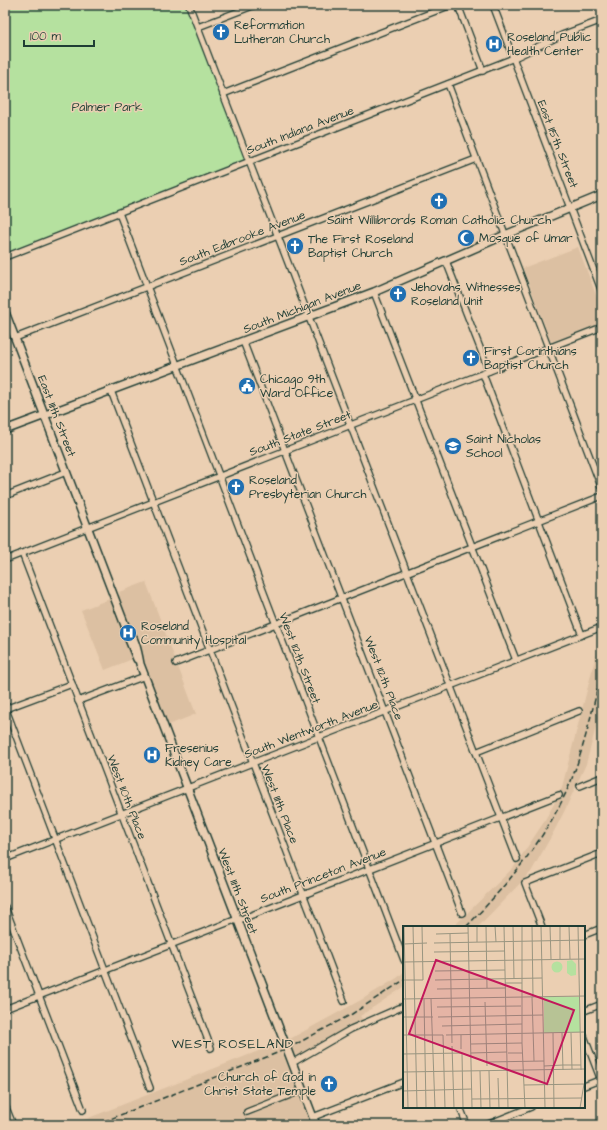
<svg xmlns="http://www.w3.org/2000/svg" width="607" height="1130" font-family="'Architects Daughter',sans-serif">
<style>
.built{fill:#dcc0a2}
.green{fill:#b5e19f;stroke:#6a8f6a}
.lines{fill:none;stroke-linecap:round;stroke-linejoin:round}
.minor-casing{stroke:#1f3d34;stroke-width:8}
.major-casing{stroke:#1f3d34;stroke-width:10}
.minor{stroke:#ebcfb2;stroke-width:5.5}
.major{stroke:#ebcfb2;stroke-width:7}
.rail{stroke:#1f3d34;stroke-width:1.5;stroke-dasharray:6 3;stroke-linecap:butt}
.labels{text-anchor:middle;stroke-width:3;stroke-linejoin:round;paint-order:stroke}
.poi-label{font-size:12px;fill:#1f3d34;stroke:#ebcfb2;text-anchor:start}
.park-label{font-size:12px;fill:#264539;stroke:#ebcfb2}
.street-label{font-size:12px;fill:#1f3d34;stroke:#ebcfb2}
.neighbourhood-label{font-size:13px;letter-spacing:1px;fill:#1f3d34;stroke:#ebcfb2}
.inset-road{fill:none;stroke:#999580;stroke-width:1}
.view{fill:#c2185b;fill-opacity:0.15;stroke:#c2185b;stroke-width:2}
.inset-edge{fill:none;stroke:#1f3d34;stroke-width:2}
</style>
<rect width="100%" height="100%" fill="#ebcfb2"/>
<filter id="ink" filterUnits="userSpaceOnUse"><feTurbulence type="fractalNoise" baseFrequency=".025" numOctaves="2"/><feDisplacementMap in="SourceGraphic" scale="8" xChannelSelector="R" yChannelSelector="G"/><feConvolveMatrix kernelMatrix="1 2 1 2 8 2 1 2 1" color-interpolation-filters="sRGB"/></filter>
<g filter="url(#ink)">
<g class="built">
<path d="M578 247 602 311V323L551 342 523 268Z"/>
<path d="M146 582 196 714 166 726 140 656 105 670 81 610 120 595 119 592Z"/>
<path d="M602 632V705L586 764 564 812 552 835 531 872 502 902 478 927H453L514 867 542 825 554 804 562 787Z"/>
<path d="M404 972V987L360 1016 363 1020 340 1032 298 1056H294L288 1040 361 1000 397 978Z"/>
<path d="M279 1043 309 1120 295 1125H71Z"/>
</g>
<path class="green" d="M5 5H186L244 154V160L242 163 5 255Z"/>
<g class="lines">
<defs>
<g id="minor">
<path d="M189 5 517 859"/>
<path d="M458 5 483 71"/>
<path d="M493 5 602 292"/>
<path d="M198 27 255 5"/>
<path d="M448 84 602 489"/>
<path d="M223 94 451 5"/>
<path d="M119 213 404 960"/>
<path d="M5 257 514 58 562 35 602 20"/>
<path d="M446 261 489 371"/>
<path d="M374 292 516 660"/>
<path d="M5 332 11 329"/>
<path d="M15 338 476 159"/>
<path d="M243 341 462 913"/>
<path d="M483 374 582 635"/>
<path d="M111 391 344 1001"/>
<path d="M5 496 66 472"/>
<path d="M22 553 211 1048"/>
<path d="M5 560 602 327"/>
<path d="M176 663 602 496"/>
<path d="M78 701 145 676"/>
<path d="M5 707 150 1088"/>
<path d="M5 709 72 684"/>
<path d="M476 752 579 711"/>
<path d="M580 786 602 777"/>
<path d="M5 859 602 627"/>
<path d="M5 907 83 1110"/>
<path d="M542 927 525 883 602 853"/>
<path d="M584 935 602 928"/>
<path d="M5 1009 232 921 239 920 559 795"/>
<path d="M584 1011 602 1004"/>
<path d="M584 1036 602 1083"/>
<path d="M292 1063 351 1029 404 1006"/>
<path d="M584 1086 602 1079"/>
<path d="M5 1105 13 1125"/>
<path d="M460 1107 467 1125"/>
<path d="M247 1112 303 1090"/>
<path d="M313 1117 404 1082"/>
<path d="M486 1125 531 1107"/>
</g>
<g id="major">
<path d="M5 312 126 628C135 636 138 653 140 664L316 1125"/>
<path d="M5 430 374 292 505 235 602 195"/>
<path d="M128 637 137 659"/>
</g>
</defs>
<use href="#minor" class="minor-casing"/>
<use href="#major" class="major-casing"/>
<use href="#minor" class="minor"/>
<use href="#major" class="major"/>
<g class="rail">
<path d="M466 927C508 884 548 837 571 781 585 745 593 707 602 670"/>
<path d="M95 1125 287 1049 352 1014 404 980"/>
</g>
</g>
</g>
<defs>
<symbol id="church-disc" viewBox="-11 -11 22 22"><circle r="9.5" fill="#1f6fb2" stroke="#ebcfb2"/><path d="M-1.2-6h2.4v3.5h3.3v2.4h-3.3V6h-2.4V-.1h-3.3v-2.4h3.3Z" fill="#fff"/></symbol>
<symbol id="hospital-disc" viewBox="-11 -11 22 22"><circle r="9.5" fill="#1f6fb2" stroke="#ebcfb2"/><path d="M-5-5h3v3.5h4V-5h3V5h-3V1.5h-4V5h-3Z" fill="#fff"/></symbol>
<symbol id="mosque-disc" viewBox="-11 -11 22 22"><circle r="9.5" fill="#1f6fb2" stroke="#ebcfb2"/><path d="M3.5-4.9A6 6 0 1 0 3.5 4.9A5 5 0 1 1 3.5-4.9Z" fill="#fff"/></symbol>
<symbol id="civic-disc" viewBox="-11 -11 22 22"><circle r="9.5" fill="#1f6fb2" stroke="#ebcfb2"/><path d="M-.6-6.5H3V-4.5H.6V-3L4-1V1h2V6H-6V1h2V-1L-.6-3ZM-1.2 2.5V6h2.4V2.5Z" fill="#fff"/></symbol>
<symbol id="school-disc" viewBox="-11 -11 22 22"><circle r="9.5" fill="#1f6fb2" stroke="#ebcfb2"/><path d="M0-5L7-2L0 1L-7-2ZM-4 1L0 2.5L4 1V4Q0 6-4 4Z" fill="#fff"/></symbol>
</defs>
<g fill-rule="evenodd">
<use href="#church-disc" x="211" y="22" width="20" height="20"/>
<use href="#hospital-disc" x="484" y="34" width="20" height="20"/>
<use href="#church-disc" x="429" y="191" width="20" height="20"/>
<use href="#mosque-disc" x="456" y="228" width="20" height="20"/>
<use href="#church-disc" x="285" y="236" width="20" height="20"/>
<use href="#church-disc" x="388" y="284" width="20" height="20"/>
<use href="#church-disc" x="461" y="348" width="20" height="20"/>
<use href="#civic-disc" x="237" y="376" width="20" height="20"/>
<use href="#school-disc" x="443" y="436" width="20" height="20"/>
<use href="#church-disc" x="226" y="477" width="20" height="20"/>
<use href="#hospital-disc" x="118" y="623" width="20" height="20"/>
<use href="#hospital-disc" x="142" y="745" width="20" height="20"/>
<use href="#church-disc" x="319" y="1074" width="20" height="20"/>
</g>
<g class="labels">
<g class="poi-label">
<text x="234" y="29">Reformation<tspan x="234" dy="14">Lutheran Church</tspan></text>
<text x="507" y="41">Roseland Public<tspan x="507" dy="14">Health Center</tspan></text>
<text x="439" y="224" text-anchor="middle">Saint Willibrords Roman Catholic Church</text>
<text x="479" y="242">Mosque of Umar</text>
<text x="308" y="243">The First Roseland<tspan x="308" dy="14">Baptist Church</tspan></text>
<text x="411" y="291">Jehovahs Witnesses<tspan x="411" dy="14">Roseland Unit</tspan></text>
<text x="484" y="355">First Corinthians<tspan x="484" dy="14">Baptist Church</tspan></text>
<text x="260" y="383">Chicago 9th<tspan x="260" dy="14">Ward Office</tspan></text>
<text x="466" y="443">Saint Nicholas<tspan x="466" dy="14">School</tspan></text>
<text x="249" y="484">Roseland<tspan x="249" dy="14">Presbyterian Church</tspan></text>
<text x="141" y="630">Roseland<tspan x="141" dy="14">Community Hospital</tspan></text>
<text x="165" y="752">Fresenius<tspan x="165" dy="14">Kidney Care</tspan></text>
<text x="316" y="1081" text-anchor="end">Church of God in<tspan x="316" dy="14">Christ State Temple</tspan></text>
</g>
<g class="park-label">
<text x="107" y="111">Palmer Park</text>
</g>
<g class="street-label">
<text transform="translate(300 130) rotate(-21)" y="4">South Indiana Avenue</text>
<text transform="translate(558 144) rotate(69)" y="4">East 115th Street</text>
<text transform="translate(242 238) rotate(-21)" y="4">South Edbrooke Avenue</text>
<text transform="translate(302 307) rotate(-21)" y="4">South Michigan Avenue</text>
<text transform="translate(57 416) rotate(69)" y="4">East 111th Street</text>
<text transform="translate(300 433) rotate(-21)" y="4">South State Street</text>
<text transform="translate(300 658) rotate(69)" y="4">West 112th Street</text>
<text transform="translate(384 678) rotate(69)" y="4">West 112th Place</text>
<text transform="translate(311 729) rotate(-21)" y="4">South Wentworth Avenue</text>
<text transform="translate(127 797) rotate(69)" y="4">West 110th Place</text>
<text transform="translate(280 804) rotate(69)" y="4">West 111th Place</text>
<text transform="translate(323 875) rotate(-21)" y="4">South Princeton Avenue</text>
<text transform="translate(238 891) rotate(69)" y="4">West 111th Street</text>
</g>
<g class="neighbourhood-label">
<text x="233" y="1048">WEST ROSELAND</text>
</g>
</g>
<g transform="translate(403 926)">
<rect width="182" height="182" fill="#ebcfb2"/>
<path d="M169 34 173 38V49L168 50 164 47V35ZM148.5 41a5.5 5.5 0 1 1 11 0a5.5 5.5 0 1 1-11 0ZM141 71H176L177 106 141 107Z" fill="#b5e19f"/>
<path class="inset-road" d="M1 0 5 182M10 0 14 182M65 0 69 182M74 0V16M83 0 84 62M92 0 93 16M101 0 105 182M110 0 111 53M119 0V117L122 182M129 0 130 71M138 0 142 182M147 0 148 33M157 0V33M166 0 167 33M175 0 178 144M33 8 65 7M47 8 49 117M31 17 182 14M1 18 24 17M31 26 102 25M0 36 182 33M32 45 102 44M0 54H20L19 0M32 54 139 52M102 57H119M34 63 103 62M129 71 131 135M0 73 182 70M21 73 23 182M28 73 32 182M82 76 84 140M34 81 118 80M0 91H30M35 91 140 89M39 100 119 98M150 107 151 182M159 107 160 144M168 107 169 143M0 109H40L42 182M43 109 182 106M58 109V123M68 118 119 117M49 120 51 182M68 127 104 126M105 127H119M0 128 59 127 60 182M84 136 141 135M160 139H178M141 140 160 139M77 145 78 182M86 145 87 182M0 146 182 143M95 152 96 182M121 159 182 158M0 165 69 163M69 173 179 172M107 182H121M177 182 181 158"/>
<path class="view" d="M33 34 171 84 144 158 6 108Z"/>
<rect width="182" height="182" class="inset-edge"/>
</g>
<rect width="607" height="1130" fill="none" stroke="#ebcfb2" stroke-width="20"/>
<rect x="10" y="10" width="587" height="1110" fill="none" stroke="#1f3d34" stroke-width="1.5" filter="url(#ink)"/>
<path d="M24 40v6h70v-6" fill="none" stroke="#1f3d34" stroke-width="2"/>
<text x="30" y="40" font-size="12" fill="#1f3d34" stroke="#ebcfb2" stroke-width="3" paint-order="stroke">100 m</text>
</svg>
